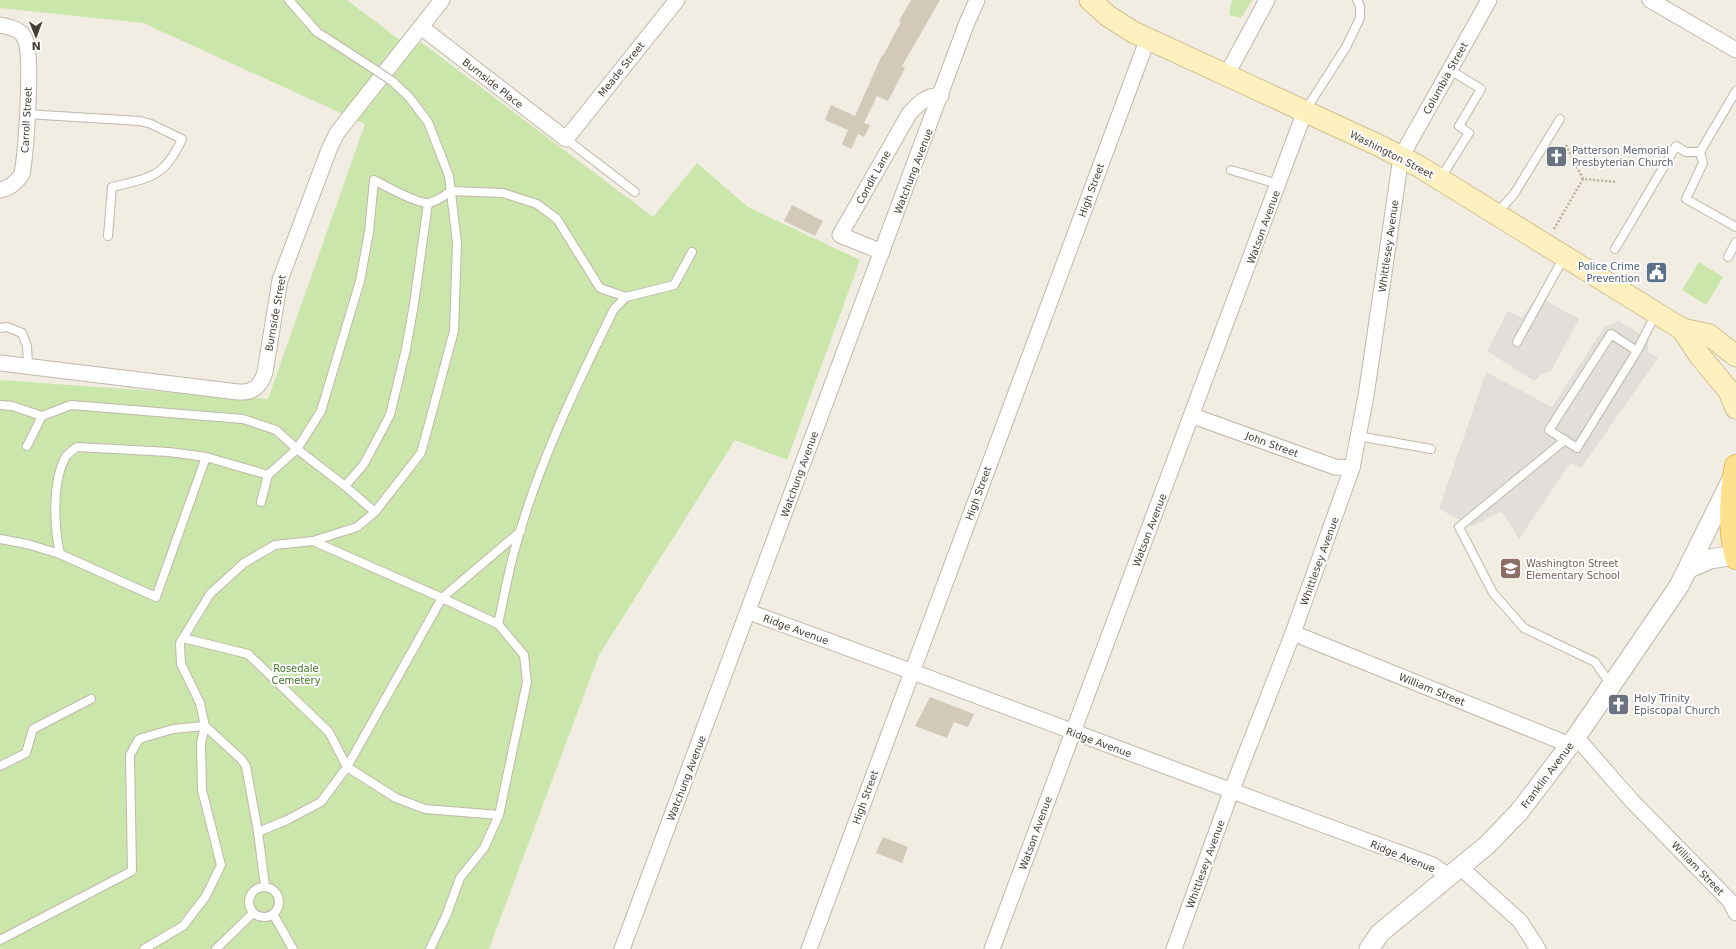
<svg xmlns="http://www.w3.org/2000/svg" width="1736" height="949" font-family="'DejaVu Sans',sans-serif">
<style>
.green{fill:#cae6ab}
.parking{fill:#e2dfdb}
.building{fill:#d3c9b8}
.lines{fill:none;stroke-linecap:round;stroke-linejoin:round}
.service-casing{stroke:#c0b8a8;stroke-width:10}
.minor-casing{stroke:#c0b8a8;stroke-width:17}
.tertiary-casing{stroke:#c0b8a8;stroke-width:21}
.secondary-casing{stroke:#d2c292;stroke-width:23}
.primary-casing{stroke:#e3be5f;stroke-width:24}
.path{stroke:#beb197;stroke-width:2.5;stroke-dasharray:2 2;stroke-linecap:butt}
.service{stroke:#fff;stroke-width:8}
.minor{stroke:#fff;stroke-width:15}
.tertiary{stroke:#fff;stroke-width:19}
.secondary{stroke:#fef0bf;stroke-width:21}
.primary{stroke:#fee08f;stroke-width:22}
.service-bridge-casing{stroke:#c0b8a8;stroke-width:10;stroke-linecap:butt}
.service-bridge{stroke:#fff;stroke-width:8}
.labels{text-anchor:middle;stroke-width:4;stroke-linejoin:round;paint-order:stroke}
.street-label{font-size:10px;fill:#433d33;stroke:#fff}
.worship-label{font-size:10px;fill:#5b616d;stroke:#fff;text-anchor:start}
.service-label{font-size:10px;fill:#4e5e75;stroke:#fff;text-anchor:end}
.education-label{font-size:10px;fill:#785e54;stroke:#fff;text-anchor:start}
.park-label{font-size:10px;fill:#437427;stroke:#fff}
</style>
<rect width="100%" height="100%" fill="#f1ede3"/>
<g class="green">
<path d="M0 0H347L413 50 421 42 653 217 697 163 748 207 860 260 787 460 735 440 599 655 489 949H0V380L268 399 365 124 143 23 0 8Z"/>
<path d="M1232 0H1252L1241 18 1229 15Z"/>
<path d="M1699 262 1723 277 1706 305 1682 290Z"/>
</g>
<g class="parking">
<path d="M1537 296 1579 319 1551 371 1542 374 1534 381 1487 351 1508 311 1522 318Z"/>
<path d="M1619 321 1648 339V352L1658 358 1581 468 1570 463 1519 539 1502 511 1472 526 1439 509 1486 372 1552 407 1605 326Z"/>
</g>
<g class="building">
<path d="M911 0H940L902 66 905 68 888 101 877 96 864 123 870 125 864 137 858 134 851 149 842 144 848 130 825 120 831 105 855 116 882 55 883 56 901 22 899 21Z"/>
<path d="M792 205 823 221 815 236 784 221Z"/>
<path d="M930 697 974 714 968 727 954 722 947 738 915 726Z"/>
<path d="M883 837 908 847 902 863 876 853Z"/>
</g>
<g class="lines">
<defs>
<g id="service">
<path d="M289 0 317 32 374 69"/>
<path d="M392 81 409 97 428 122 449 176 457 243 454 331 421 453 375 512 345 486 364 464 390 415 406 349 414 304 428 203"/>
<path d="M1736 91 1700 152 1703 163 1686 199 1736 227"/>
<path d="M1305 111 1346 47 1360 18V6L1357 0"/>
<path d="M26 114 140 121 151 124 182 139C165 177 150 178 112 187L108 236"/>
<path d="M566 139 635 192"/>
<path d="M1231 170 1278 184"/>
<path d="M1440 179 1469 133 1459 126 1481 89 1450 70"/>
<path d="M1497 213 1514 194 1560 119"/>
<path d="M1615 249 1676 146 1686 152H1700"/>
<path d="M1728 257 1736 242"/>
<path d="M0 328 7 327 22 333 27 346 28 365"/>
<path d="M1517 342 1564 257"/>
<path d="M1637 351 1611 334 1549 430 1577 448 1637 351 1656 313"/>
<path d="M0 405 12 406 42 416 71 405 243 419 276 430 297 449 345 486"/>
<path d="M1358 436 1431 449"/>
<path d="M1565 440 1459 527 1493 593 1524 628 1595 662 1611 685"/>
<path d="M27 446 42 416"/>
<path d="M206 457 169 452 77 447C73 450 67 454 65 458 52 483 54 528 60 554L156 597 206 457 268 475 297 449 321 411 360 281 369 232 374 180C385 186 418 204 429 203 438 201 444 196 451 191L503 193 537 204 557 219 600 288 626 297"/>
<path d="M261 502 268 475"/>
<path d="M0 539 27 544 60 554"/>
<path d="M313 541 357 527 375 512"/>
<path d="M498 624C503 602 507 579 513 556 535 471 575 388 614 309L626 297 674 285 692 252"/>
<path d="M183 638 248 654 329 732 347 767 321 802 287 820 258 832 265 886"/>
<path d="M0 766 26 753 33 729 91 699"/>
<circle cx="264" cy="902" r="15"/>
<path d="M273 914 293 949"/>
<path d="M0 940 132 871 130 755 139 739 173 729 205 726 241 759 246 766 258 832"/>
<path d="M144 949 183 926 206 896 221 865 202 790 201 743 205 726 200 703 181 664 180 643 210 594 244 563 275 545 313 541 442 598 521 531"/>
<path d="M216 949 253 913"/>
<path d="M430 949 446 916 460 878 484 848 499 815 527 682 524 655 498 624 442 598 347 767 396 798 425 809 499 815"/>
</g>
<g id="minor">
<path d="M1650 0 1736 50"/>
<path d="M0 25C10 27 21 29 25 39 33 56 26 152 22 174 17 182 10 188 0 190"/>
<path d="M421 27 566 139 677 0"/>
<path d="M1227 74 1267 0"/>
<path d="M882 252 840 235 909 114C918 104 927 94 941 96"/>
<path d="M0 363 238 392C253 393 261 386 265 372L280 280 330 147 337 133 442 0"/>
<path d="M1193 416 1335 467 1352 468"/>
<path d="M749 612C977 694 1204 782 1433 865L1448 876"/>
<path d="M1293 633 1570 745"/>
<path d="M1576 737 1632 801 1730 901 1736 913"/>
<path d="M1460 867 1520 921 1538 949"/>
<path d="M622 949 966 25 977 0"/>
<path d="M809 949 1148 38"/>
<path d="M992 949 1305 111"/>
<path d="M1174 949 1231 792 1293 633 1352 468 1366 396 1401 157 1489 0"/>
</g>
<g id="tertiary">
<path d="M1689 568 1710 559 1735 555"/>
<path d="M1369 949 1380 933 1487 845 1519 812 1576 737 1679 586 1733 477"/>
</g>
<g id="secondary">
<path d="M1090 0 1108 16 1133 32 1380 146 1420 167 1682 329 1709 335 1736 356"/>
<path d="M1682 329 1700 356 1729 391 1736 408"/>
</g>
<path id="primary" d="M1736 466C1730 495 1729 529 1736 558"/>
</defs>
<use href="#service" class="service-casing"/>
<use href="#minor" class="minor-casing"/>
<use href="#tertiary" class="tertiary-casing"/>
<use href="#secondary" class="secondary-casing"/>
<use href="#primary" class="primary-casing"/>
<g class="path">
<path d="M1566 145 1583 179"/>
<path d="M1554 229 1583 179 1617 182"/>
</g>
<use href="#service" class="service"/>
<use href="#minor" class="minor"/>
<use href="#tertiary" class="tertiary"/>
<use href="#secondary" class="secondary"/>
<use href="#primary" class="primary"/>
<defs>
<path id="service-bridge" d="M374 69 392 81"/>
</defs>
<use href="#service-bridge" class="service-bridge-casing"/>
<use href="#service-bridge" class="service-bridge"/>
</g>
<defs>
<symbol id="church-square" viewBox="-11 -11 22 22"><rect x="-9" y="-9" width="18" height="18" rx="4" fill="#6b7280" stroke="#fff"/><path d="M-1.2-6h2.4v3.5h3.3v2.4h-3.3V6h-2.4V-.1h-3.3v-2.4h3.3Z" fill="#fff"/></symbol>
<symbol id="civic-square" viewBox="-11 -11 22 22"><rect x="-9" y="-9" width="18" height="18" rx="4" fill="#5c6f8a" stroke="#fff"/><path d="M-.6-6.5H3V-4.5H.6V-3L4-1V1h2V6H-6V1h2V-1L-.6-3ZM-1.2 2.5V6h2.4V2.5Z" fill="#fff"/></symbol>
<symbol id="school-square" viewBox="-11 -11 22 22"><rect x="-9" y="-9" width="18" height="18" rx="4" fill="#8d6e63" stroke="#fff"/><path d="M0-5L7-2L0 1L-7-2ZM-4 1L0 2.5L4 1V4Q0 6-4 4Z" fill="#fff"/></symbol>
</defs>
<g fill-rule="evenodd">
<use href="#church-square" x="1544" y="144" width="25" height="25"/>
<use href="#civic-square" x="1644" y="260" width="25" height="25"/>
<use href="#school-square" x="1498" y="556" width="25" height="25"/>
<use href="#church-square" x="1606" y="692" width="25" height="25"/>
</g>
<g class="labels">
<g class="street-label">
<text transform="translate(621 69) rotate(-51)" y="4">Meade Street</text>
<text transform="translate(1445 78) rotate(-61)" y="4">Columbia Street</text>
<text transform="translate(493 83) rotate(38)" y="4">Burnside Place</text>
<text transform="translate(26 120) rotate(-87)" y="4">Carroll Street</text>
<text transform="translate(1392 154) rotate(27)" y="4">Washington Street</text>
<text transform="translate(913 171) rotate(-69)" y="4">Watchung Avenue</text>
<text transform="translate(873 177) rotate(-61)" y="4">Condit Lane</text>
<text transform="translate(1091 190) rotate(-70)" y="4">High Street</text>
<text transform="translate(1263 227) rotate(-70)" y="4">Watson Avenue</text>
<text transform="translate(1388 246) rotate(-82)" y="4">Whittlesey Avenue</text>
<text transform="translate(275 313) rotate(-80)" y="4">Burnside Street</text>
<text transform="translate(1272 444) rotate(20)" y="4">John Street</text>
<text transform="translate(799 474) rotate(-70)" y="4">Watchung Avenue</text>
<text transform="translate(978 493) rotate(-70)" y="4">High Street</text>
<text transform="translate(1149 530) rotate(-69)" y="4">Watson Avenue</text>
<text transform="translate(1319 561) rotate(-70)" y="4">Whittlesey Avenue</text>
<text transform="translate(796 629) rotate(20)" y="4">Ridge Avenue</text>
<text transform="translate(1432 689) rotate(22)" y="4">William Street</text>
<text transform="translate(1099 742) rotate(20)" y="4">Ridge Avenue</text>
<text transform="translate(1547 775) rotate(-53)" y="4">Franklin Avenue</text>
<text transform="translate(686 778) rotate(-69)" y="4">Watchung Avenue</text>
<text transform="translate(865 797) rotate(-70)" y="4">High Street</text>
<text transform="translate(1035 833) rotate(-70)" y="4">Watson Avenue</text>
<text transform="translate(1403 856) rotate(22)" y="4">Ridge Avenue</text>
<text transform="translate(1205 864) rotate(-70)" y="4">Whittlesey Avenue</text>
<text transform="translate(1698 868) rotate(46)" y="4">William Street</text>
</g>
<g class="worship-label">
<text x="1572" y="154">Patterson Memorial<tspan x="1572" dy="12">Presbyterian Church</tspan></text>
<text x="1634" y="702">Holy Trinity<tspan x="1634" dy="12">Episcopal Church</tspan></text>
</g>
<g class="service-label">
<text x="1640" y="270">Police Crime<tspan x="1640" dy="12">Prevention</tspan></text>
</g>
<g class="education-label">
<text x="1526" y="567">Washington Street<tspan x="1526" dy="12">Elementary School</tspan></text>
</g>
<g class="park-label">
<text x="296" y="672">Rosedale<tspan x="296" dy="12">Cemetery</tspan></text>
</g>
</g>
<g transform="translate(36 36) rotate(179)" stroke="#ffffff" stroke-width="3" paint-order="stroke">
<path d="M0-3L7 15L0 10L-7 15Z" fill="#433d33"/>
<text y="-6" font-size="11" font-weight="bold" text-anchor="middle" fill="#433d33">N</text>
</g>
</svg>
